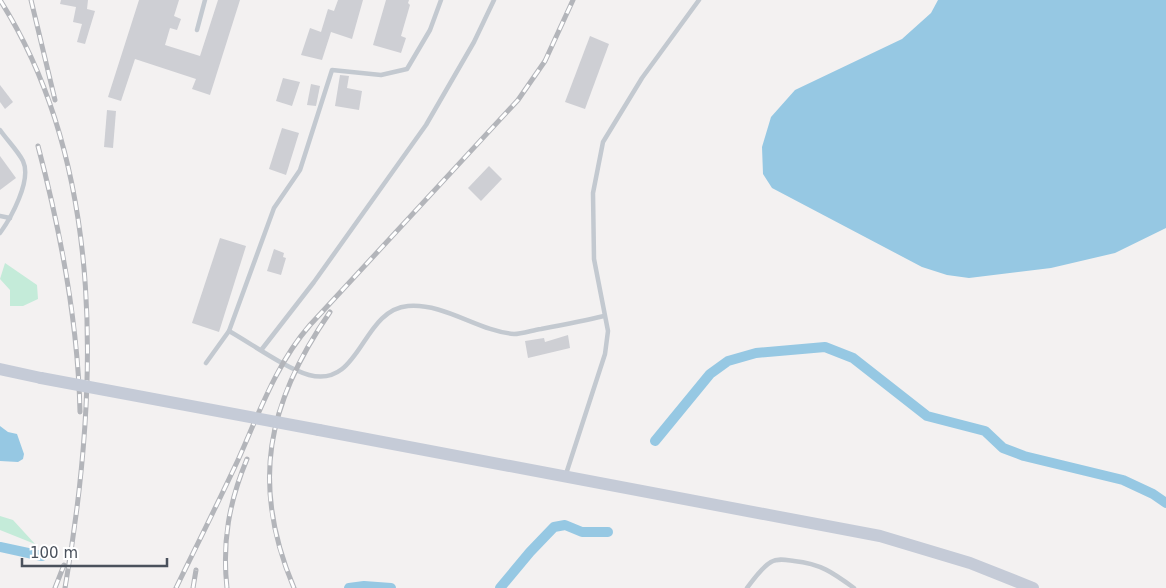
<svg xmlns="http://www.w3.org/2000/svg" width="1166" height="588" font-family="'DejaVu Sans',sans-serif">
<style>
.green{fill:#c4ebd9}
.water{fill:#96c8e3}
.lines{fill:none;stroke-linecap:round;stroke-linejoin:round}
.canal{stroke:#96c8e3;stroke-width:10}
.building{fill:#cecfd4}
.lane{stroke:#c3c9d0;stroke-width:4.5}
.secondary{stroke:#c5cbd7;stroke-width:12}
.rail-casing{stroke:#b3b5ba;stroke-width:5}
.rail{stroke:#fff;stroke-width:3;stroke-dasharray:9;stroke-linecap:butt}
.secondary-bridge{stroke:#c5cbd7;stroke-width:12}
</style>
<rect width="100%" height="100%" fill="#f3f1f1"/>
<g class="green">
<path d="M5 263 37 285 38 299 23 306H10V290L0 279Z"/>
<path d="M0 516 13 520 35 544 0 530Z"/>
</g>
<g class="water">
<path d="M938 0H1166V228L1115 253 1051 268 969 278 947 275 922 267 772 188 763 174 762 147 771 117 795 90 902 39 931 13Z"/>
<path d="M0 426 8 432 17 434 24 454 23 459 18 462 0 461Z"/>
</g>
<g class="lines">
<g class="canal">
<path d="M655 441 710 374 728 361 756 353 825 347 853 358 927 416 985 431 1003 448 1024 456 1123 480 1153 494 1166 503"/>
<path d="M0 547 42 556"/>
<path d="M349 588 364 586 391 588"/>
<path d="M500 588 530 552 554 527 565 525 582 532H608"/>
</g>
</g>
<g class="building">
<path d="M61 0H88L87 9 95 11 85 44 77 42 82 24 73 22 76 7 60 4Z"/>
<path d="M139 0H179L174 16 181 19 177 30 170 28 165 45 200 56 218 0H240L210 95 192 89 196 79 135 59 121 101 108 97Z"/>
<path d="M338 0H363L352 39 331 32 322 60 301 55 310 28 321 32 328 9 334 11Z"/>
<path d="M386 0H409L408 3 410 5 401 36 406 38 401 53 373 45Z"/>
<path d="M590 36 609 44 585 109 565 102Z"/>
<path d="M340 75 349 76 347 88 362 91 359 110 335 106Z"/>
<path d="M283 78 300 82 292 106 276 101Z"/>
<path d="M311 84 320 86 316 106 307 105Z"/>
<path d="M0 85 13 102 5 109 0 102Z"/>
<path d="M107 110 116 111 113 148 104 147Z"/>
<path d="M282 128 299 133 286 175 269 169Z"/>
<path d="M0 156 16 178 0 190Z"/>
<path d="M489 166 502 179 481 201 468 188Z"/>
<path d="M220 238 246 246 219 332 192 323Z"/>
<path d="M274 249 284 253 283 257 286 258 281 275 267 271Z"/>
<path d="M568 335 570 348 528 358 525 341 544 338 545 342Z"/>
</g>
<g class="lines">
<g class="lane">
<path d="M197 30 205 0"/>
<path d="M0 130C7 140 18 151 23 161 32 180 11 218 0 233"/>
<path d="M0 216 10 218"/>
<path d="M229 331C252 344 285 368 309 375 361 389 361 310 408 306 445 303 478 331 514 334 522 334 533 330 541 329 562 325 583 321 604 316"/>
<path d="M262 349 314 282 426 125 474 42 494 0"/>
<path d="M206 363 229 331 274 208 300 170 332 70 381 75 407 69 430 30 441 0"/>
<path d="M566 474 605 354 608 331 594 259 593 193 603 142 642 78 699 0"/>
<path d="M747 588C754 579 761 568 771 562 778 558 786 560 794 561 821 564 832 572 854 588"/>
</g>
<g class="secondary">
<path d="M0 369 41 378"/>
<path d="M319 430 880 536 970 563 1033 588"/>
</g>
<defs>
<g id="rail">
<path d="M0 0C108 170 98 397 65 588"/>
<path d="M31 0 55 100"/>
<path d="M38 146C61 233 78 322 80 412"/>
<path d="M55 588 64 565"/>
<path d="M176 588C197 545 218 503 238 460 259 413 276 364 310 325L518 100 545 61 573 0"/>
<path d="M193 588 196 570"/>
<path d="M227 588C222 542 229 502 247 459"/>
<path d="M294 588C250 484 267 403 330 312"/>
</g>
</defs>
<use href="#rail" class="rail-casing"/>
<use href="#rail" class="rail"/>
<path class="secondary-bridge" d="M41 378 319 430"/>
</g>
<path d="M22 558v8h145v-8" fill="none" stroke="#4a515c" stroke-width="2.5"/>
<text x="30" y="558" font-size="15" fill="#4a515c" stroke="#ffffff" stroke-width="4" paint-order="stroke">100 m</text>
</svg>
